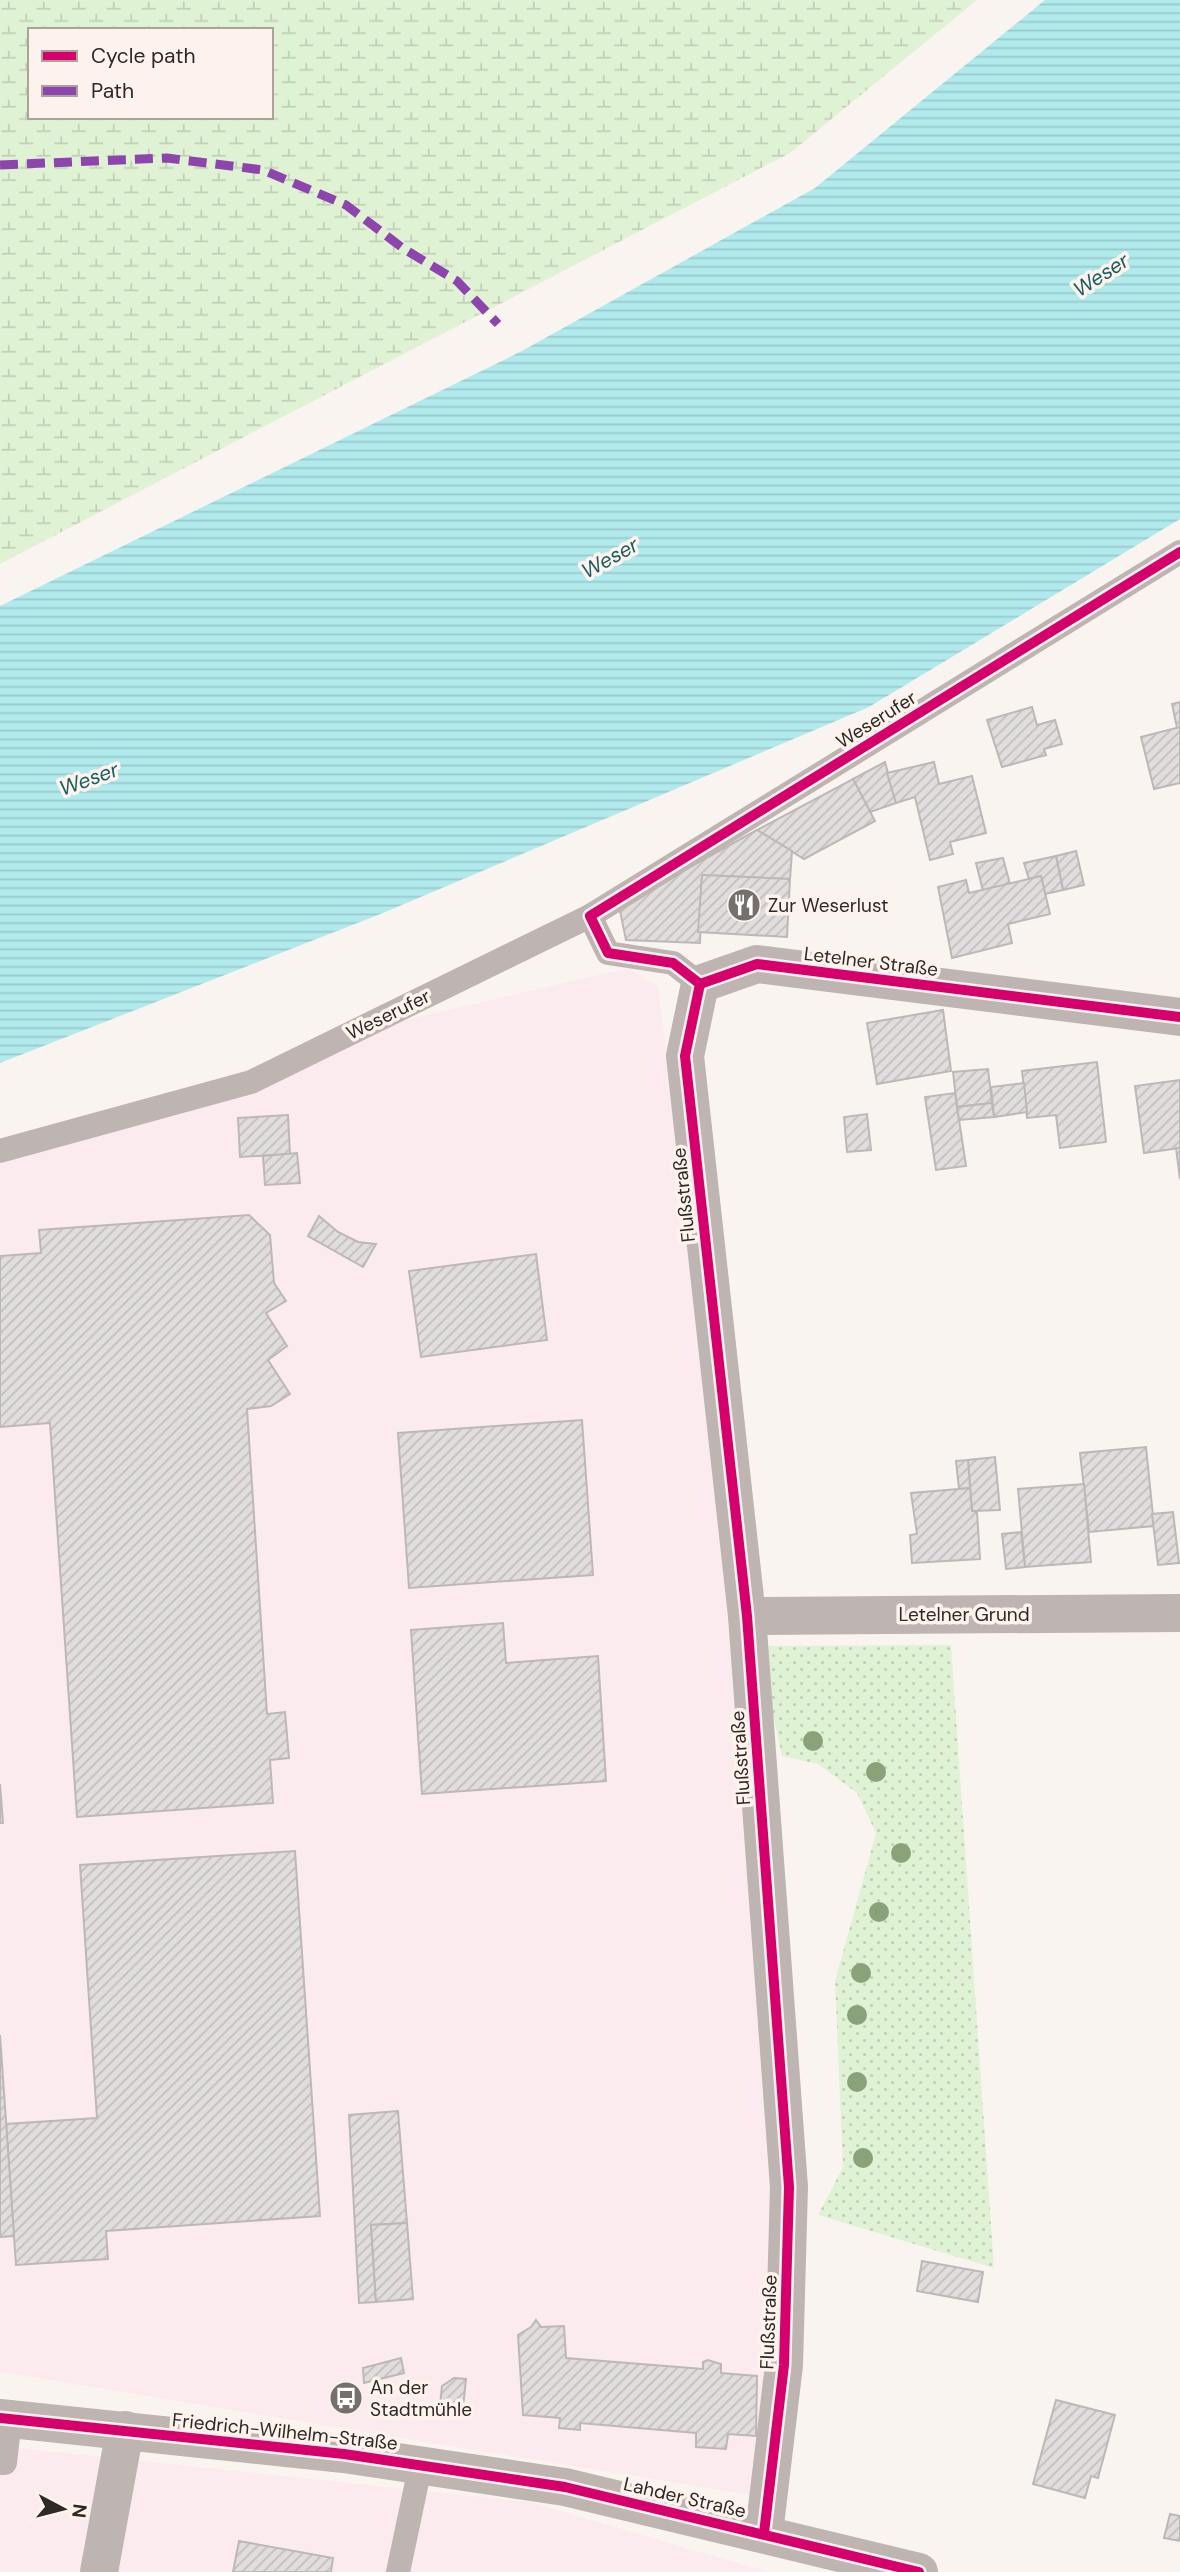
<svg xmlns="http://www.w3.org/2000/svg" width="1180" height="2572" font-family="'DM Sans',sans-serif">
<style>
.commercial{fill:#fcebee}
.grass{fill:url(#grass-dots)}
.wetland{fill:url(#wetland-marsh);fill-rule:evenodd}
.water{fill:url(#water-rules)}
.building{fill:url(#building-hatch);stroke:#bcb8b8;stroke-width:2}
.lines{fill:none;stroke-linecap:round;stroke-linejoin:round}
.lane{stroke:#beb5b2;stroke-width:24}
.street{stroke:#beb5b2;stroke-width:38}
.secondary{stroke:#beb4b0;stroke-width:38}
.quiet{stroke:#8e44ad;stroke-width:9;stroke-dasharray:18 9;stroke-linecap:butt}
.cycleway-casing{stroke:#fef3ec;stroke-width:15}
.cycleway{stroke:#d6006c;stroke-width:10}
.tree{fill:#8aa27a}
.labels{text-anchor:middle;stroke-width:7;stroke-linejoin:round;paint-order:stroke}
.street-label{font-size:19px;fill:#2e2925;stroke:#fef3ec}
.poi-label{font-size:19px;fill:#2e2925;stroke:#fef3ec;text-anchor:start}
.water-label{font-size:21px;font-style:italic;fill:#195f62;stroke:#fef3ec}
</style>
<defs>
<pattern id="grass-dots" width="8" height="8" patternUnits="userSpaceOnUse" patternTransform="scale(1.75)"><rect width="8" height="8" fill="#e0f2d4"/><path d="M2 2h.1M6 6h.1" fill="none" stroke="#c0d0b6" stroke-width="1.8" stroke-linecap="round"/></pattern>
<pattern id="wetland-marsh" width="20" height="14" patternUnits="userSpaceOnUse" patternTransform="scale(1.75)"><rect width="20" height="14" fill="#e0f2d4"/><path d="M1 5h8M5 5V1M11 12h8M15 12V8" fill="none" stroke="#c0d0b6"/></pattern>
<pattern id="water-rules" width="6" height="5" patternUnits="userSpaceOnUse" patternTransform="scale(1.75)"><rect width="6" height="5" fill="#b1eaec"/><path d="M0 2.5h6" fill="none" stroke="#99c9ca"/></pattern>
<pattern id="building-hatch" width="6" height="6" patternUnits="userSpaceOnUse" patternTransform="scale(1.75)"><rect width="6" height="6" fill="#e1dddd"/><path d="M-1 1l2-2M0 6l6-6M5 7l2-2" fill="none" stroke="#c1bebe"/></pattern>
</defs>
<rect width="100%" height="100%" fill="#faf4f0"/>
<g class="commercial">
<path d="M628 968 658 987 738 1605 774 2119 767 2498 0 2372V1164L64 1146 393 1023Z"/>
<path d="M0 2446 530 2502 768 2572H0Z"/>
</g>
<path class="grass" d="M951 1645 994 2268 818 2215 843 2167 835 1981 876 1833 857 1793 818 1764 782 1756 758 1646Z"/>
<path class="wetland" d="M0 0H977L790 153 0 564ZM30 30H271V117H30Z"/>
<path class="water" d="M1045 0H1180V519L869 707 383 913 0 1063V606L520 352 815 188Z"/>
<g class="building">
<path d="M1180 702V727L1177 728 1172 704Z"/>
<path d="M1032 707 1037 725 1055 720 1062 744 1044 749 1046 755 1002 767 987 720Z"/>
<path d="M1180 727V783L1154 789 1141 737Z"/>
<path d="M885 762 896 803 870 812 853 779Z"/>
<path d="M934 762 939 784 972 776 986 833 950 842 953 854 930 860 915 797 896 803 887 773Z"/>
<path d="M853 779 875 821 804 859 757 830Z"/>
<path d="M757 830 792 851 790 879 702 875 700 943 626 940 619 906Z"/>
<path d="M1076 851 1084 885 1063 890 1056 856Z"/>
<path d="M1056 856 1063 890 1045 894 1041 876 1029 879 1024 863Z"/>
<path d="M1003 858 1010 884 983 891 976 863Z"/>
<path d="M702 875 790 879 787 937 698 932Z"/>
<path d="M1041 876 1050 914 1008 924 1012 943 952 958 938 887 966 880 969 893Z"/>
<path d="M943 1010 951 1071 877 1084 867 1023Z"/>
<path d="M1097 1062 1106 1142 1060 1148 1056 1115 1027 1118 1022 1071Z"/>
<path d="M988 1069 992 1103 957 1107 953 1072Z"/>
<path d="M1180 1080V1148L1144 1153 1135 1086Z"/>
<path d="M1024 1083 1027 1112 994 1117 991 1087Z"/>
<path d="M955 1093 966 1166 936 1170 925 1097Z"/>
<path d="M992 1103 994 1117 959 1120 957 1107Z"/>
<path d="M867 1114 871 1150 847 1152 844 1117Z"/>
<path d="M288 1115 290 1154 240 1157 238 1118Z"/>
<path d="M1176 1148H1180V1179Z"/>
<path d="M297 1153 300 1183 265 1185 263 1156Z"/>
<path d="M249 1215 270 1235 274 1283 286 1301 266 1313 287 1346 268 1360 290 1394 271 1406 247 1409 267 1714 285 1712 289 1758 270 1760 273 1803 77 1817 50 1423 0 1427V1256L41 1253 39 1230Z"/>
<path d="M319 1216 338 1232 358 1242 376 1244 363 1267 308 1236Z"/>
<path d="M536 1254 547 1340 421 1357 409 1271Z"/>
<path d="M582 1420 593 1575 409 1588 398 1433Z"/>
<path d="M1146 1447 1154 1526 1089 1532 1080 1453Z"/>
<path d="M995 1457 1000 1510 972 1511 968 1460Z"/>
<path d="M968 1460 970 1488 959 1489 956 1461Z"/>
<path d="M1084 1484 1091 1562 1025 1567 1018 1489Z"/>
<path d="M970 1488 972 1511 977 1512 980 1559 912 1563 910 1535 917 1534 911 1493Z"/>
<path d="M1173 1512 1179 1563 1158 1565 1152 1514Z"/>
<path d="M1021 1532 1025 1567 1006 1569 1002 1534Z"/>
<path d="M503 1623 506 1663 598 1656 606 1781 422 1794 411 1630Z"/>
<path d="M0 1784 3 1823H0Z"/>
<path d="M295 1851 320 2216 106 2231 108 2259 16 2265 6 2124 97 2118 80 1865Z"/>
<path d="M0 2035 14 2236 0 2237Z"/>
<path d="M398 2111 407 2223 371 2225 376 2302 359 2303 349 2115Z"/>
<path d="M407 2223 413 2299 376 2302 371 2225Z"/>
<path d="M922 2261 983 2272 978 2302 917 2291Z"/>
<path d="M536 2320 541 2327 564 2326 566 2358 703 2369V2362L708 2360 721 2364V2373L757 2376 756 2436 728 2434 726 2449 696 2447V2433L580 2423V2430L559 2428 560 2418 523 2415 518 2335 531 2327Z"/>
<path d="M401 2358 404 2373 364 2383 363 2368Z"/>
<path d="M454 2378 466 2379 463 2408 440 2405 442 2386Z"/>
<path d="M1056 2400 1115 2415 1098 2478 1091 2476 1085 2498 1033 2484Z"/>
<path d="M1170 2514 1180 2516V2541L1164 2538Z"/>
<path d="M239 2541 333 2558 331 2572H233Z"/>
</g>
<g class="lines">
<g class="lane">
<path d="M590 916 608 953 673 963 700 984"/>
<path d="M0 1151 251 1082 590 916 1180 552"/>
<path d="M0 2463H5L10 2419"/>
<path d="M398 2572 421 2463"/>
</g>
<g class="street">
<path d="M747 1616 1180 1613"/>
<path d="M764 2533 784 2365 789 2187 747 1616 685 1056 700 984 757 964 1180 1017"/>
<path d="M99 2572 125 2430"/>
</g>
<path class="secondary" d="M0 2418 344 2454 565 2487 919 2572"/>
<path class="quiet" d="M0 165 167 158 263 170 346 205 404 249 457 281 498 324"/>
<defs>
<g id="cycleway">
<path d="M700 984 685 1056 747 1616 789 2187 784 2365 764 2533"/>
<path d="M700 984 673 963 608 953 590 916 1180 552"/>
<path d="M700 984 757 964 1180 1017"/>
<path d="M0 2418 344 2454 565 2487 919 2572"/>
</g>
</defs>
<use href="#cycleway" class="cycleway-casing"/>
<use href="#cycleway" class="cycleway"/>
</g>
<g class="tree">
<circle cx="813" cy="1741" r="10"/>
<circle cx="876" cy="1772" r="10"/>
<circle cx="901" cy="1853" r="10"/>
<circle cx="879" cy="1912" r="10"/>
<circle cx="861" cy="1973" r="10"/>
<circle cx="857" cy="2015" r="10"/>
<circle cx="857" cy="2082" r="10"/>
<circle cx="863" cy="2158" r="10"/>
</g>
<defs>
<symbol id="restaurant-disc" viewBox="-11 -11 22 22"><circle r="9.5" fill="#75706c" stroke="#fef3ec"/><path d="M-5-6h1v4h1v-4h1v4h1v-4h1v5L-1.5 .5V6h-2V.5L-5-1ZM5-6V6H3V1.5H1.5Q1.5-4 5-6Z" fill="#fff"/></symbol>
<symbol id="bus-disc" viewBox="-11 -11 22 22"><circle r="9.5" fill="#75706c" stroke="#fef3ec"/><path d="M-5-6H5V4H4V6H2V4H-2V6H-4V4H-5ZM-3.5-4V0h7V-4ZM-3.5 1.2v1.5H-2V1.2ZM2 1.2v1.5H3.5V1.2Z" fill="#fff"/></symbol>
</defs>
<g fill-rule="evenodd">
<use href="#restaurant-disc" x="725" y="886" width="38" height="38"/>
<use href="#bus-disc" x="327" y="2379" width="38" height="38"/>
</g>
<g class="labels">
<g class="street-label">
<text transform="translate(876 719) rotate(-32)" y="7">Weserufer</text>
<text transform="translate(871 961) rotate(7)" y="7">Letelner Straße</text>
<text transform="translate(388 1014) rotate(-26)" y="7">Weserufer</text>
<text transform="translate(683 1195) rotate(-96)" y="7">Flußstraße</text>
<text x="964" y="1621">Letelner Grund</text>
<text transform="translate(740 1758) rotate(-94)" y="7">Flußstraße</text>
<text transform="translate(768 2322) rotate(-88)" y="7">Flußstraße</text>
<text transform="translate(285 2431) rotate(6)" y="7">Friedrich-Wilhelm-Straße</text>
<text transform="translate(685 2497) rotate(13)" y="7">Lahder Straße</text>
</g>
<g class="poi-label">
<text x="768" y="912">Zur Weserlust</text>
<text x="370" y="2394">An der<tspan x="370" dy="22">Stadtmühle</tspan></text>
</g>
<g class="water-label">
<text transform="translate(1101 275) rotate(-33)" y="7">Weser</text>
<text transform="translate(610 558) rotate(-29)" y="7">Weser</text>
<text transform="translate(89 779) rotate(-20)" y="7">Weser</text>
</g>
</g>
<rect x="28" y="28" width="245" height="91" fill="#fef3ec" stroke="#aba29c" stroke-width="2"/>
<rect x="42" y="51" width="35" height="10" fill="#d6006c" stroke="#aba29c" stroke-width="2"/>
<text x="91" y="63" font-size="21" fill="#2e2925">Cycle path</text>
<rect x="42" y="86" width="35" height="10" fill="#8e44ad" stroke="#aba29c" stroke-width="2"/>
<text x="91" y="98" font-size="21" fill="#2e2925">Path</text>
<g transform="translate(63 2509) rotate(97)" stroke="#fef3ec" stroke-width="5" paint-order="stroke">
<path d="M0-5L12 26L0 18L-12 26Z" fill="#2e2925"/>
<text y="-10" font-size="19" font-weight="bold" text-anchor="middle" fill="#2e2925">N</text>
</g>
</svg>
